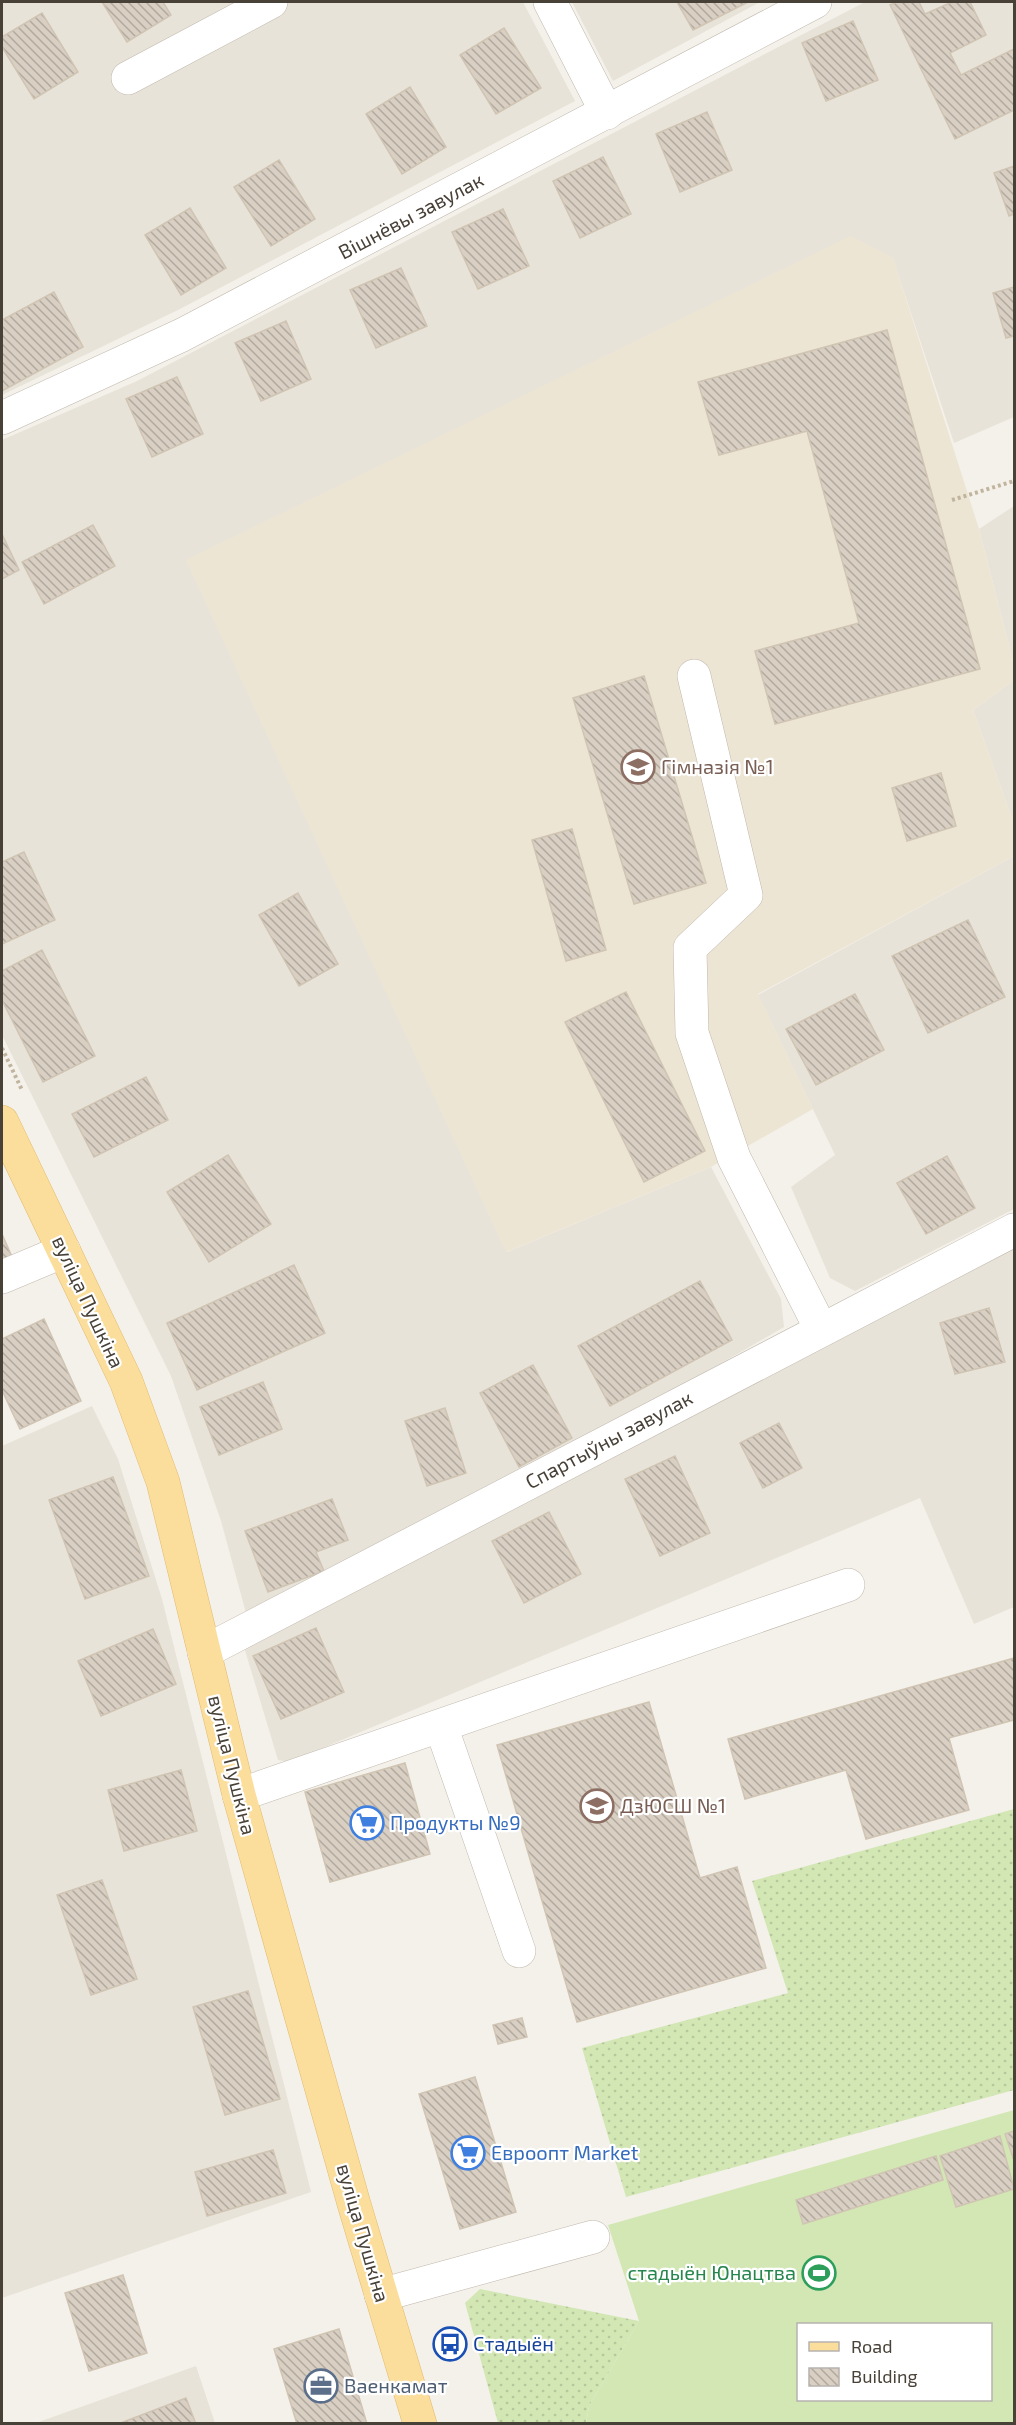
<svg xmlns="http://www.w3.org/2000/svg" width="1016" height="2425" font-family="'Exo 2',sans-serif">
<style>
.residential{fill:#e8e3d8}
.education{fill:#ede5d4}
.grass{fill:url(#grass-dots)}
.pitch{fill:#d2e7b4;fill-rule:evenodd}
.building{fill:url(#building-back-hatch);stroke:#d0c4b3;stroke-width:1.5}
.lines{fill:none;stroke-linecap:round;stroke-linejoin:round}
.minor-casing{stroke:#c0b8ad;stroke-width:34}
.major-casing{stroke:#e1ba6c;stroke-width:34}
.path{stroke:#c1b49e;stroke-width:4;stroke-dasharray:3 3;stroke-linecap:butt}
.minor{stroke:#fff;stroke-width:33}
.major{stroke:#fbdd9c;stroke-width:33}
.labels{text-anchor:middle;stroke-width:4.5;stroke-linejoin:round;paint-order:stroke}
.street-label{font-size:20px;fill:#484138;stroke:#fff}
.education-label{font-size:20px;fill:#785e54;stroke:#fff;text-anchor:start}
.shop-label{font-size:20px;fill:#366cbe;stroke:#fff;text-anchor:start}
.leisure-label{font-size:20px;fill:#27864d;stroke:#fff;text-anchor:end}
.transit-label{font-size:20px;fill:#164399;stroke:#fff;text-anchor:start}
.service-label{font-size:20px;fill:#4e5e75;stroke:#fff;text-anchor:start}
</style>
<defs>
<pattern id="grass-dots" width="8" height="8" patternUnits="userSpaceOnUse" patternTransform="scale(1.5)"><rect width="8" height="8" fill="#d2e7b4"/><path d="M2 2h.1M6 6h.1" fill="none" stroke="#b6c79c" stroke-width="1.8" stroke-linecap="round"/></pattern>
<pattern id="building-back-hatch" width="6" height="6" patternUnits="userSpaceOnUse" patternTransform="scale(1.5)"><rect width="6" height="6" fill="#d9cfc3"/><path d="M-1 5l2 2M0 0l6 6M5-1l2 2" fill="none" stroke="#b2aa9f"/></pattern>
</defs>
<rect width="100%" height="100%" fill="#f4f1ea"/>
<g class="residential">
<path d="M2 2H523L575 101 180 309 2 395Z"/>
<path d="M572 2H760L613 81Z"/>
<path d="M865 2H1014V417L954 443 893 259 507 1252 711 1167 781 1299 784 1327 647 1406 246 1613 221 1521 171 1376 2 1035V440L137 381Z"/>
<path d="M1014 506V665L979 529Z"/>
<path d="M1014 680V824L973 710Z"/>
<path d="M1014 856V1209L855 1291 830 1278 791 1187 835 1155 758 995Z"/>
<path d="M1014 1246V1607L974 1624 920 1498 289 1762 278 1760 244 1647Z"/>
<path d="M92 1406 118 1459 162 1599 311 2192 2 2298V1446Z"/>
<path d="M196 2366 215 2423 33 2424Z"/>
</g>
<path class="education" d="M851 236 893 258 979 529 1014 665V680L973 710 1014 824V856L758 994 813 1109 711 1167 506 1252 186 560Z"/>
<g class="grass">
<path d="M1014 1809V2090L626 2197 582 2048 788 1993 752 1881Z"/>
<path d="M480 2289 639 2321 589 2406 586 2423H498L465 2303Z"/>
</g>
<path class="pitch" d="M1014 2110V2423L586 2424 589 2406 639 2321 608 2225ZM798 2324H990V2400H798Z"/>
<g class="building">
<path d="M102 2H163L171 15 127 42Z"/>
<path d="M677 2H748L693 30Z"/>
<path d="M897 2H919L925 14 952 2H970L986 35 950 53 961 75 1014 49V110L955 139 890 5Z"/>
<path d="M42 13 78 72 34 99 2 47V37Z"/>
<path d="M853 21 878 80 826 101 802 43Z"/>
<path d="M504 28 541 88 496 114 460 55Z"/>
<path d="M410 87 446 147 402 174 366 114Z"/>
<path d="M707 112 732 170 680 192 656 134Z"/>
<path d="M603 157 631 214 580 238 553 181Z"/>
<path d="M279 160 315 219 271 246 234 187Z"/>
<path d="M1014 166V214L1009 216 994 173Z"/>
<path d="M190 208 226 268 181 295 145 235Z"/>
<path d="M503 209 529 266 478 289 452 232Z"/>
<path d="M401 268 427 326 376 348 350 290Z"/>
<path d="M1014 287V336L1006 338 993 293Z"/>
<path d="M54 292 83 347 2 391V320Z"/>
<path d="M286 321 311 379 261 401 235 343Z"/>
<path d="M887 330 980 669 775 724 755 651 859 623 807 431 719 455 698 382Z"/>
<path d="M177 377 203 434 152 457 126 399Z"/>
<path d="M93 525 115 566 44 604 22 562Z"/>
<path d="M2 534 19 570 2 579Z"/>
<path d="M644 676 706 883 634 904 573 698Z"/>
<path d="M941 773 956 826 907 841 892 788Z"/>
<path d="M572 829 606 950 566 961 532 840Z"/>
<path d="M24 852 55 920 2 944V862Z"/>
<path d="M298 893 338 964 299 986 259 915Z"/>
<path d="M968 920 1005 997 928 1033 892 956Z"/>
<path d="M42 950 95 1056 43 1082 2 1000V971Z"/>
<path d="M626 992 705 1151 644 1182 565 1022Z"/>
<path d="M855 994 884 1050 816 1085 786 1029Z"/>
<path d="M146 1077 168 1120 94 1157 72 1114Z"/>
<path d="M228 1155 271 1224 209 1262 167 1192Z"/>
<path d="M947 1156 975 1208 926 1234 897 1183Z"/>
<path d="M2 1234 12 1257 2 1262Z"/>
<path d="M294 1265 325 1333 197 1390 167 1323Z"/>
<path d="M700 1281 732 1340 610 1406 578 1346Z"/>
<path d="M989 1308 1005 1362 955 1374 940 1323Z"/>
<path d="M44 1319 81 1401 20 1429 2 1390V1339Z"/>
<path d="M533 1365 572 1438 519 1467 480 1393Z"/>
<path d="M263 1382 282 1429 219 1455 200 1407Z"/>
<path d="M445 1408 466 1473 427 1486 405 1421Z"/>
<path d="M779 1423 802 1468 763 1488 740 1443Z"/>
<path d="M675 1456 710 1533 660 1556 625 1479Z"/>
<path d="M113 1477 149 1576 85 1599 49 1500Z"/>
<path d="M332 1499 348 1540 316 1552 324 1571 268 1592 245 1531Z"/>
<path d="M549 1512 581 1574 524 1603 492 1541Z"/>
<path d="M316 1628 344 1692 281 1719 253 1656Z"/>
<path d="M153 1629 176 1684 101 1716 78 1661Z"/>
<path d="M1014 1658V1720L949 1738 969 1810 866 1839 846 1770 745 1799 728 1739Z"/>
<path d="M649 1702 700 1878 737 1867 766 1968 577 2022 497 1745Z"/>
<path d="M405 1763 430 1854 330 1882 305 1792Z"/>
<path d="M181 1770 197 1831 124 1851 108 1790Z"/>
<path d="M102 1880 137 1979 91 1995 57 1895Z"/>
<path d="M248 1991 280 2099 225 2115 193 2007Z"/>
<path d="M522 2018 527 2037 498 2044 493 2025Z"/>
<path d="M475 2077 516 2212 460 2229 419 2094Z"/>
<path d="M1014 2131V2157L1013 2158 1005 2134Z"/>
<path d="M1000 2136 1014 2189 956 2207 940 2156Z"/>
<path d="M273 2150 286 2193 207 2216 195 2172Z"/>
<path d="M936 2156 943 2180 803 2224 796 2200Z"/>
<path d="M123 2275 147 2353 89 2371 65 2293Z"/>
<path d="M339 2329 367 2424H297L274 2349Z"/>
<path d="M186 2398 196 2424H123V2422Z"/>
</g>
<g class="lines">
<defs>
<g id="minor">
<path d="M550 2 607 113"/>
<path d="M128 78 271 2"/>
<path d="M2 418 182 335 815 2"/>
<path d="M694 676 746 895 690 948 692 1033 734 1158 821 1329"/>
<path d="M2 1277 64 1251"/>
<path d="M204 1652 1014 1230"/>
<path d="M441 1726 519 1951"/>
<path d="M239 1795 848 1585"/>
<path d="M381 2295 593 2237"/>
</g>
<path id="major" d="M2 1122 126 1381 163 1482 239 1795 354 2204 420 2424"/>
</defs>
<use href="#minor" class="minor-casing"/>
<use href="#major" class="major-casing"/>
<g class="path">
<path d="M952 500 1014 481"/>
<path d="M2 1048 22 1090"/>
</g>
<use href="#minor" class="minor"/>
<use href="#major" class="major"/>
</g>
<defs>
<symbol id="school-ring" viewBox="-11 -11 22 22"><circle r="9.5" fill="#fff" stroke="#8d6e63" stroke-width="1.5"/><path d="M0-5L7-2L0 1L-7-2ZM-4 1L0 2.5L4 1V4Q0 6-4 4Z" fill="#8d6e63"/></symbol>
<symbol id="supermarket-ring" viewBox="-11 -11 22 22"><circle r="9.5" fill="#fff" stroke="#3f7fe0" stroke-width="1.5"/><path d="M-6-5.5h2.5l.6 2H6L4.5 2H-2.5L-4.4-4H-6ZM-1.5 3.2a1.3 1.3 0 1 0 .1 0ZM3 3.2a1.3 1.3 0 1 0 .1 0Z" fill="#3f7fe0"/></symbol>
<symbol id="stadium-ring" viewBox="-11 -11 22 22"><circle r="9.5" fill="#fff" stroke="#2e9e5b" stroke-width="1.5"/><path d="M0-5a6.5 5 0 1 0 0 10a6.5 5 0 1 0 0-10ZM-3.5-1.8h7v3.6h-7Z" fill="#2e9e5b"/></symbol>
<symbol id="bus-ring" viewBox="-11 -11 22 22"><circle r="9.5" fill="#fff" stroke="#1a4fb4" stroke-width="1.5"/><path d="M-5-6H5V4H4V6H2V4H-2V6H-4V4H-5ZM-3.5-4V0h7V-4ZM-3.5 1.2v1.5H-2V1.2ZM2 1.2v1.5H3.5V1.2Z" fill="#1a4fb4"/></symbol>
<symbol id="office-ring" viewBox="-11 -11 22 22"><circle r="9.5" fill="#fff" stroke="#5c6f8a" stroke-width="1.5"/><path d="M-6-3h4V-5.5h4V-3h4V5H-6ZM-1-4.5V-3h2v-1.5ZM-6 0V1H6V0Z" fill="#5c6f8a"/></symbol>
</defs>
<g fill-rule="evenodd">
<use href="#school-ring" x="619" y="748" width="38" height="38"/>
<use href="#school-ring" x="578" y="1787" width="38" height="38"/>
<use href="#supermarket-ring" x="348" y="1804" width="38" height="38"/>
<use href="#supermarket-ring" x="449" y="2134" width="38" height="38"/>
<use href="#stadium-ring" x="800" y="2254" width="38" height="38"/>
<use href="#bus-ring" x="431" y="2325" width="38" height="38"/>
<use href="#office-ring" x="302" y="2367" width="38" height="38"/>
</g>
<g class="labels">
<g class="street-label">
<text transform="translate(411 216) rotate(-28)" y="7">Вішнёвы завулак</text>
<text transform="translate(88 1302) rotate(65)" y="7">вуліца Пушкіна</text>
<text transform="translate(609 1440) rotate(-28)" y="7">Спартыўны завулак</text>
<text transform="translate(232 1765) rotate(76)" y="7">вуліца Пушкіна</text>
<text transform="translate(363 2233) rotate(74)" y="7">вуліца Пушкіна</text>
</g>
<g class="education-label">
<text x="661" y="774">Гімназія №1</text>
<text x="620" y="1813">ДзЮСШ №1</text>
</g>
<g class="shop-label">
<text x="390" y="1830">Продукты №9</text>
<text x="491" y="2160">Евроопт Market</text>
</g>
<g class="leisure-label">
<text x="796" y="2280">стадыён Юнацтва</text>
</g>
<g class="transit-label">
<text x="473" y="2351">Стадыён</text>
</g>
<g class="service-label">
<text x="344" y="2393">Ваенкамат</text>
</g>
</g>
<rect width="1016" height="2425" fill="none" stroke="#484138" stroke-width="6"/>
<rect x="797" y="2323" width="195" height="78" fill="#ffffff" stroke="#b6b3af" stroke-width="1.5"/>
<rect x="809" y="2342" width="30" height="9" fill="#fbdd9c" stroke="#b6b3af" stroke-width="1.5"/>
<text x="851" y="2353" font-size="18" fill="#484138">Road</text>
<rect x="809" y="2368" width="30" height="18" fill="url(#building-back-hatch)" stroke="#b6b3af" stroke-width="1.5"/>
<text x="851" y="2383" font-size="18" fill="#484138">Building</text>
</svg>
